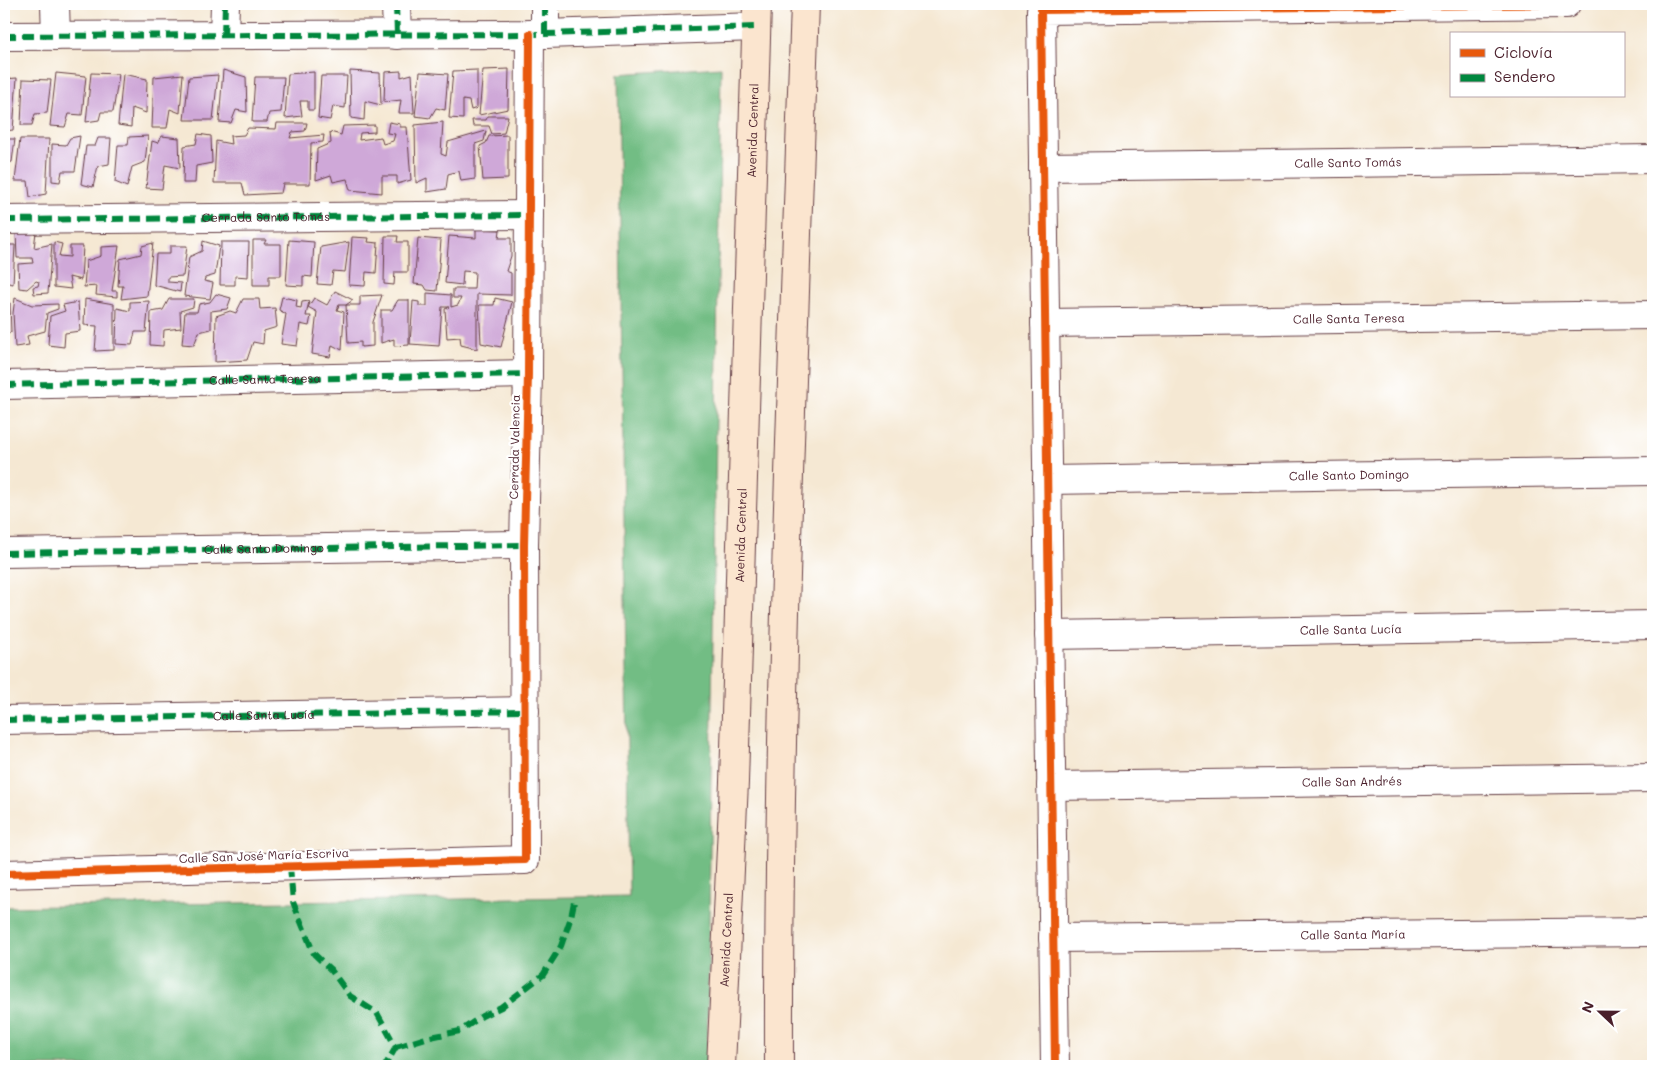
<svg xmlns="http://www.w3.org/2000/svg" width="1657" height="1070" font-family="Mali,sans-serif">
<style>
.forest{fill:#72bd84;stroke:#5e6e58}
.building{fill:#cfa8d8}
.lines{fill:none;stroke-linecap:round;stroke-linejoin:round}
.street-casing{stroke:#643d44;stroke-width:30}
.secondary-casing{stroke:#643d44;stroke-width:30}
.street{stroke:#fff;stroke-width:28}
.secondary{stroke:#fbe5cf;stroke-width:28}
.quiet{stroke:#00873e;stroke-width:6;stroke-dasharray:12 6;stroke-linecap:butt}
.cycleway-casing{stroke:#fff;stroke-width:11}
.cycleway{stroke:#e8590c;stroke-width:8}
.labels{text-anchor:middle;stroke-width:4.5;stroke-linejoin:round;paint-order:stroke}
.street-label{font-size:12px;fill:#4a1f2b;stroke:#fff}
</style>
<rect width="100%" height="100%" fill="#fff"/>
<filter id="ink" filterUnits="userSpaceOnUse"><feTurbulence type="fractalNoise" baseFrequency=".02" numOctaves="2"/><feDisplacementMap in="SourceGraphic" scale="10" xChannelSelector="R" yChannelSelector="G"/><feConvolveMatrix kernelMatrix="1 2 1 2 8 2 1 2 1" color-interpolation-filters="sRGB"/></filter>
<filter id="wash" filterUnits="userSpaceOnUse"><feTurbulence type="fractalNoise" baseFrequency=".0096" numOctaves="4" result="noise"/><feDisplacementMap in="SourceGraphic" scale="20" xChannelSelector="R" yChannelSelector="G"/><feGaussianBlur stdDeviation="1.12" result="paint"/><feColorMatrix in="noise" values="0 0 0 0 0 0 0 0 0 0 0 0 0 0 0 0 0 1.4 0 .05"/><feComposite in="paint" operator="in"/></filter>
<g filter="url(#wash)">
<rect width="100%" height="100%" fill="#f5e8d3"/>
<path class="forest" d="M721 67 707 1066H4V907L629 896 618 74Z"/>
<g id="blocks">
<g class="building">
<path d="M509 69 508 109 479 115 483 70Z"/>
<path d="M223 70 246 77 247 112 236 110 231 123 219 122Z"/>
<path d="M477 70V108L471 110 469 101 463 100V119L449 118 453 71Z"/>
<path d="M350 71 380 73 381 105 365 101 364 120 351 118Z"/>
<path d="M401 71V77L412 74 414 113H399L401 100 384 102 385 72Z"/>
<path d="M314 72V110H308V101H300L302 116 285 118 288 74Z"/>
<path d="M420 72 448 74 445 110 436 108 430 118 415 116Z"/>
<path d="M56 73 86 76 82 115 69 114 65 127 50 126Z"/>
<path d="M91 73 119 74 113 112H101L99 120 86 122Z"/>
<path d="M123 74 147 79 146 113 132 108 131 127 118 125Z"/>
<path d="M183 74 180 113 170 109 167 128H152L154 77Z"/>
<path d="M218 75 213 120H184L189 77Z"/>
<path d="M321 76H347L345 108 333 106 330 120 318 118Z"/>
<path d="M255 77H284L281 112 269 113 267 122H252Z"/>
<path d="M17 78 13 130 4 131V79Z"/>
<path d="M23 79 51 80 47 113 35 114 32 125H21Z"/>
<path d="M488 116H508L504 133 492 134 489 126H473L472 120H486Z"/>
<path d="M389 122 400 124V127H407L411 180 397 184V176H382V193L350 190 347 179 333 182 331 175 316 180 317 149 331 143 330 132 341 135 343 126 375 125V132L360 133 359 140 381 137 383 144 393 141 395 134 387 133Z"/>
<path d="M443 122 441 154 446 156 448 142 486 131 484 141 475 144V179L461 181 459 171 448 174 446 189 427 192V178L416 183 415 125Z"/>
<path d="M277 123H307L305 131 292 132 290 138 324 135 323 142 311 143 310 184H283L281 193 245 195 242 183H214L216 141 231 144 230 136 244 135 248 128 276 129Z"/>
<path d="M198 134 211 136 212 163 196 166 195 183H183L184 146 196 144Z"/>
<path d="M508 135V179L483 180 480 146 486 143 489 136Z"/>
<path d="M80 136 75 171H62L60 182 52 181V144L66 145 70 138Z"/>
<path d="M148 136 145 162 132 167 127 187 115 182 118 145H128L129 137Z"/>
<path d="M162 136 179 138 180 168 165 165 162 189 146 188 152 141 158 143Z"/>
<path d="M98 138H111L109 164 98 166 93 187 81 184 86 146H95Z"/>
<path d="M4 139H15L12 162 4 164Z"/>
<path d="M20 139H49L46 194 30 197 28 181H15Z"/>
<path d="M476 229 500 230 499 238H511V256L506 271 511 273V295L477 294V349L461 345 460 337 447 338 445 309 449 307H442L439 346 410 344 413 301 419 302V306H427V293L451 295V307L458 305 461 298H453V289H474L475 272 463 271 462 285 445 283 449 236 476 238Z"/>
<path d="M16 232H36L34 248 52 244 48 293 34 294 33 287 38 286 39 282 36 281 27 289 19 288 18 264 33 263 32 258H17Z"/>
<path d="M385 236H398L397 242H408V272H395L394 285 384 284Z"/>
<path d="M352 237 369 238 368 242 378 243 376 273 366 272 365 286 349 285Z"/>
<path d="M418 238 441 240 437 291 427 290 424 285 414 284Z"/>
<path d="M253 240H266L264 244H281V276H269V285H253Z"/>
<path d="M289 240 314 242 312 277 303 276V286L286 285Z"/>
<path d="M203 241 219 246 215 275 205 278 204 281 213 283 210 299 184 296 189 257 202 251Z"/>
<path d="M54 242 62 244 59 256 70 257V246H83L81 280 69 277 71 289 54 287Z"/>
<path d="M221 242H249L248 277 235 276V285H220Z"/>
<path d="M349 242 345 272 333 271 331 285 317 284 321 247Z"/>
<path d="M153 243 147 296 121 299 123 286H118L120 259 141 254 142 246Z"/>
<path d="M4 245H15L13 284 4 282Z"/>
<path d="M119 246 112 291H117V297L96 295 97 286 84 287 86 261 101 256V247Z"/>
<path d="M170 246H187L183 276 168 277V282L181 283 180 292 154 285 156 254H170Z"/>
<path d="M335 291 353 300 346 305H339L337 310 344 312 342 350 332 345 330 357 312 354 317 312 308 307 314 298 327 305Z"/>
<path d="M216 294 231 298 227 309 211 311V329L199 332 194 345 182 344 185 312H197L199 304 210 302Z"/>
<path d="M382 295 373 322V346L361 347V342L348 343 346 305H360V296Z"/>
<path d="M282 297 297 300 296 307 301 308 302 302 309 301 306 316H311L309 326 300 324 297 346 281 344 286 314 279 310Z"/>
<path d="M15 298 32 305 58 304V309L47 313 45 331 27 336 29 345 15 347 13 313Z"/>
<path d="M495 298 512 302 501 347 481 343 479 305H494Z"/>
<path d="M85 299 114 304V350L95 351 97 326 84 325Z"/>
<path d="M169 299H194L193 307 180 311 181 328 164 330 163 346 150 345 151 312 163 310Z"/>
<path d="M243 299H259L260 309 275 308 277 327 264 331 263 344 253 342 247 360 215 362 216 316 230 311 236 313Z"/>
<path d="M398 300H409V345L394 346V339L381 343V310H392Z"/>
<path d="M149 301 146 332H135L132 345 116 344 117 308 130 311V302Z"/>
<path d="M4 302 10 303 11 332 4 337Z"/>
<path d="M78 302 80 331 65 333 64 347 48 345 50 316 65 311 63 305Z"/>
</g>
</g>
</g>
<g filter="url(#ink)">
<use href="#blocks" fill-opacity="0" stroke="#643d44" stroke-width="1"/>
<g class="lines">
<defs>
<g id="street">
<path d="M55 4 56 36"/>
<path d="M396 4 397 35"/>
<path d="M545 4V34"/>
<path d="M224 35 225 4"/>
<path d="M4 36 545 34 756 27"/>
<path id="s1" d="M1043 167 1653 159"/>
<path d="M4 220 529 215"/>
<path id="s2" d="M1045 323 1653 315"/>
<path d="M4 385 528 374"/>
<path id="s3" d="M1047 480 1653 471"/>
<path d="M4 553 524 545"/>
<path id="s4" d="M1049 635 1653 625"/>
<path d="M4 720 525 711"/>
<path id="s5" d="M1051 786 1653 778"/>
<path d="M4 874 525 860 524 545 528 374 530 34"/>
<path id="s6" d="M1053 938 1653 932"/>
<path d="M1055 1066 1041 10 1566 4"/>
</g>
<g id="secondary">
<path id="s7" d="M721 1066 734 782 757 4"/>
<path d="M779 1066C778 712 793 358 805 4"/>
</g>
</defs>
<use href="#street" class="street-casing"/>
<use href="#secondary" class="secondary-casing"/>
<use href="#street" class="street"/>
<use href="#secondary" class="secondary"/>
<g class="quiet">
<path d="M396 4 397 35"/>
<path d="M545 4V34"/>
<path d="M224 35 225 4"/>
<path d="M4 36 545 34 756 27"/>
<path id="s8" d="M4 220 529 215"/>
<path id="s9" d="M4 385 528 374"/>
<path id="s10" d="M4 553 524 545"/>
<path id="s11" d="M4 720 525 711"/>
<path d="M290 866 293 902 314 954 331 970 350 996 377 1013 396 1047 385 1066"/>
<path d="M396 1047 426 1038 460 1031 482 1016 501 1007 543 975 561 946 571 917 575 897"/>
</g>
<defs>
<g id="cycleway">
<path d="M4 874 525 860 524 545 528 374 530 34"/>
<path d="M1055 1066 1041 10 1566 4"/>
</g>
</defs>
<use href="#cycleway" class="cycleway-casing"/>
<use href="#cycleway" class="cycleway"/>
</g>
</g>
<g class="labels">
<g class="street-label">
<text dy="4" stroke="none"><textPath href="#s7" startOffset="936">Avenida Central</textPath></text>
<text dy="4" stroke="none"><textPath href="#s1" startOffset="305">Calle Santo Tomás</textPath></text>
<text dy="4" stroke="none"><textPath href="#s8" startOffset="262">Cerrada Santo Tomás</textPath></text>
<text dy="4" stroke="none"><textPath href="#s2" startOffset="304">Calle Santa Teresa</textPath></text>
<text dy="4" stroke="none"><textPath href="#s9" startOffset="261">Calle Santa Teresa</textPath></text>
<text transform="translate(515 447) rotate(-89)" y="4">Cerrada Valencia</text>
<text dy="4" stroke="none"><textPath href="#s3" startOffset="302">Calle Santo Domingo</textPath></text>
<text dy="4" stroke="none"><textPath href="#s7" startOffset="531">Avenida Central</textPath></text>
<text dy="4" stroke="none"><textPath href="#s10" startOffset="260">Calle Santo Domingo</textPath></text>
<text dy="4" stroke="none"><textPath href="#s4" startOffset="302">Calle Santa Lucía</textPath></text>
<text dy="4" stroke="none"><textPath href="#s11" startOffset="260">Calle Santa Lucía</textPath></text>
<text dy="4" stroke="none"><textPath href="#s5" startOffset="301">Calle San Andrés</textPath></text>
<text transform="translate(264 856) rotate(-2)" y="4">Calle San José María Escriva</text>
<text dy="4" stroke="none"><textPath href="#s6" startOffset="300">Calle Santa María</textPath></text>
<text dy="4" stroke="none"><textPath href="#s7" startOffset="126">Avenida Central</textPath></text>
</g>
</g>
<rect width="1657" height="1070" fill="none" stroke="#fff" stroke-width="20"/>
<rect x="1450" y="32" width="175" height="65" fill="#ffffff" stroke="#b7a5aa"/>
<rect x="1460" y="49" width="25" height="8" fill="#e8590c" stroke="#b7a5aa"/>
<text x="1494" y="58" font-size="15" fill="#4a1f2b">Ciclovía</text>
<rect x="1460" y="74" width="25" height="8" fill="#00873e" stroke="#b7a5aa"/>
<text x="1494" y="82" font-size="15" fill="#4a1f2b">Sendero</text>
<g transform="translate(1600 1012) rotate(292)" stroke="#ffffff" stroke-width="4" paint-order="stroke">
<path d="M0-4L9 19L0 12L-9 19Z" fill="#4a1f2b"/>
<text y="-8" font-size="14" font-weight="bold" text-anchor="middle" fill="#4a1f2b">N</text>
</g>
</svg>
